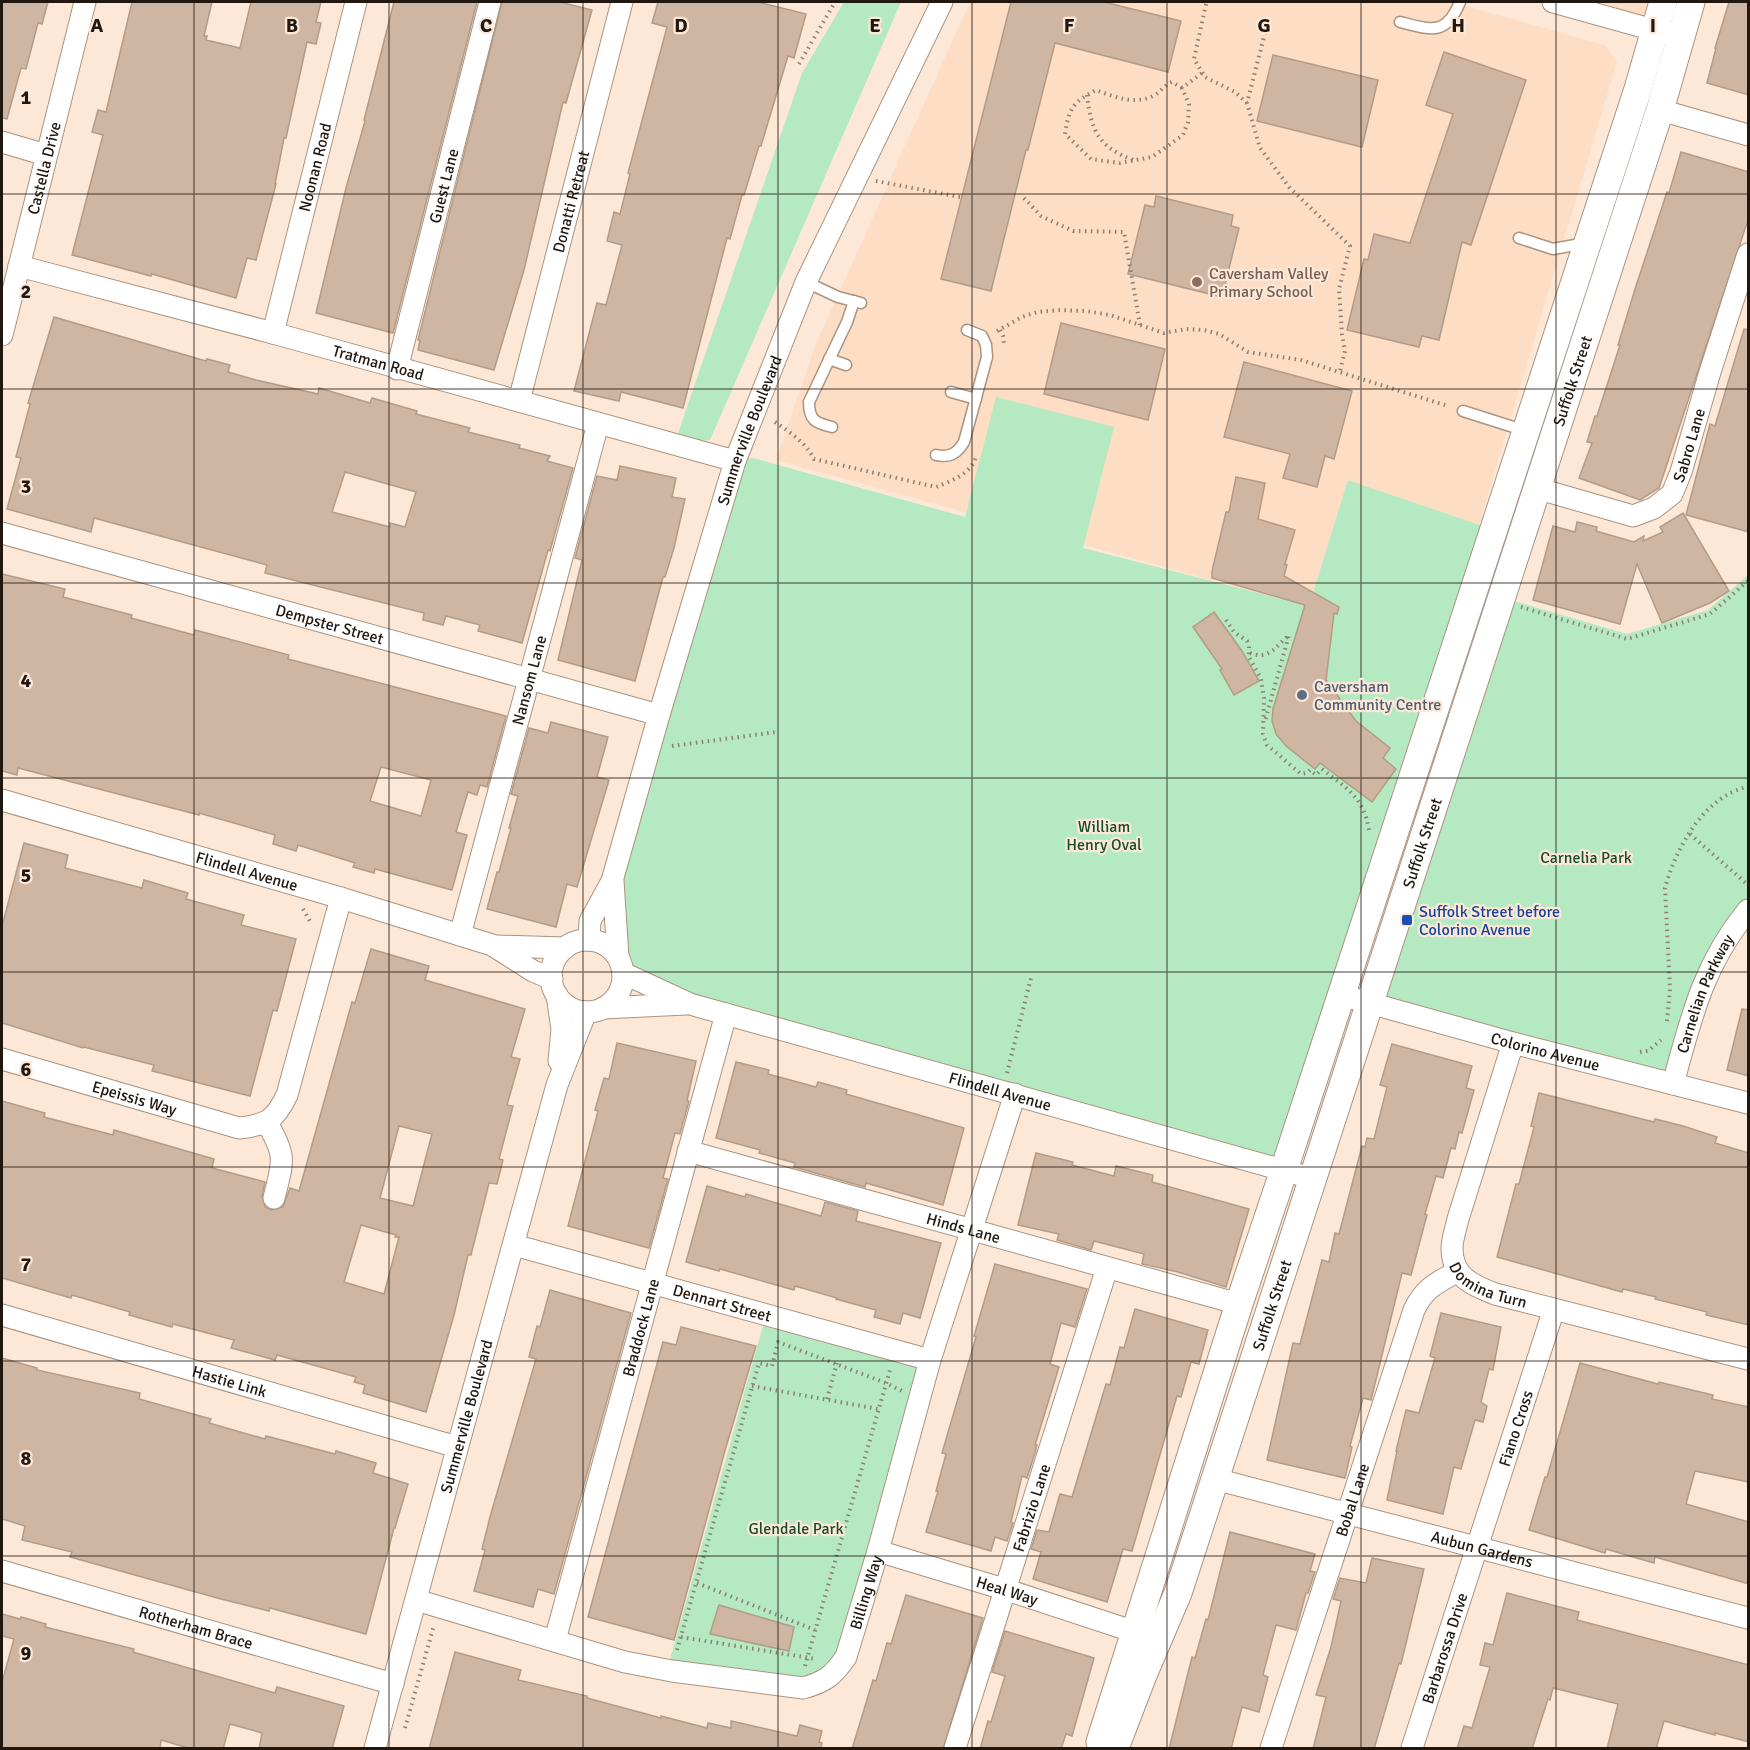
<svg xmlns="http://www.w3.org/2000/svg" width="1750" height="1750" font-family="Signika,sans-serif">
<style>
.built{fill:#fdddc3}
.green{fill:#b4e9c1}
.building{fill:#cfb6a2;stroke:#b39b87;stroke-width:1.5;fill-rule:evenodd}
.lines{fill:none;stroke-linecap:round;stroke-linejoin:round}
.service-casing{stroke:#ab937f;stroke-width:13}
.minor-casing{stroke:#ab937f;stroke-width:23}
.tertiary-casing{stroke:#ab937f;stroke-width:29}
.path{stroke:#8e7f73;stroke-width:4;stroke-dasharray:1.5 4.5;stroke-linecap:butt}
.service{stroke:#fff;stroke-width:10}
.minor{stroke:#fff;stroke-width:21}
.tertiary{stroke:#fff;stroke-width:27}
.grid{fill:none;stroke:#201710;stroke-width:1.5;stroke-opacity:0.55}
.education-dot{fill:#8d6e63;stroke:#fde8d8;stroke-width:2}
.service-dot{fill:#5c6f8a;stroke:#fde8d8;stroke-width:2}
.transit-dot{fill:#1a4fb4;stroke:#fde8d8;stroke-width:2}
.labels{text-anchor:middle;stroke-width:4.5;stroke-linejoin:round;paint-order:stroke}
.street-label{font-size:16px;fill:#201710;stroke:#fde8d8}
.education-label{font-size:16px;fill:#785e54;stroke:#fde8d8;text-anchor:start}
.service-label{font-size:16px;fill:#4e5e75;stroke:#fde8d8;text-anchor:start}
.park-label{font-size:16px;fill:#134d29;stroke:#fde8d8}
.transit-label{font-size:16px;fill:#164399;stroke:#fde8d8;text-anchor:start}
.grid-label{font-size:20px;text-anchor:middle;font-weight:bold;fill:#201710;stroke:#fde8d8;stroke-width:4.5;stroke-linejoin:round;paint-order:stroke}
</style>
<rect width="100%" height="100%" fill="#fde8d8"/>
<g class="built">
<path d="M970 2H1450L1605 45 1617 62 1479 525 1348 480 1309 607 776 460 815 346Z"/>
<path d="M1553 2H1663L1653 30Z"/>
</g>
<g class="green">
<path d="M844 2H901L710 440 698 441 677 436 802 73Z"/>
<path d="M996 397 1114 427 1083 548 1309 606 1348 480 1494 530 1284 1170 1015 1094 623 973 612 881 735 461 753 458 965 517Z"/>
<path d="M1748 575V910L1742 919 1673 1084 1368 1002 1500 597 1627 634 1708 610Z"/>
<path d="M766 1315 930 1360 846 1657 821 1683 667 1670Z"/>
</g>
<g class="building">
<path d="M2 2H48L42 24 38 23 26 69 21 68 7 119 2 118Z"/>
<path d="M132 2H212L204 36H207L206 40 240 48 251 2H321L316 22 321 23 316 44 307 42 286 138H284L275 184H276L256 260 247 258 236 298 152 274 151 276 72 255 103 135 92 132 98 110 106 112Z"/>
<path d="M394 2H477L393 333 316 313 346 188 365 121 364 120Z"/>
<path d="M502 2H560L592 10 566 103 563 102 524 270 494 370 418 350 420 340H418Z"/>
<path d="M658 2H758L806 14 794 58 788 56 761 146H759L744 195H742L730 239 727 238 683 408 621 392 619 401 574 391 597 303 606 305 622 245 607 241 614 212 620 214 630 174 628 173 667 27 652 23Z"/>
<path d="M1011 2H1104L1181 21 1168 72 1055 43 1028 150H1026L991 291 941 279Z"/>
<path d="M1729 2H1749V95L1707 83 1716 48H1715Z"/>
<path d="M1444 52 1526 80 1471 245 1462 242 1439 340 1422 336 1419 347 1347 330 1364 259 1368 260 1374 234 1410 243 1453 114 1426 105Z"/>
<path d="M1273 55 1378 80 1362 147 1257 121Z"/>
<path d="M1681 152 1749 172V217L1659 488 1640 500 1579 478 1592 443 1587 442 1595 416H1597L1620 345H1618L1636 286 1667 192 1669 193Z"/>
<path d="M1156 196 1233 215 1231 226 1239 228 1222 297 1128 274 1145 205 1154 207Z"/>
<path d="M54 317 206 361 207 359 230 365 228 372 256 380 318 394 319 388 370 403 372 398 417 411 416 414 470 428 468 432 520 445 519 448 550 456 547 461 573 468 550 551 548 550 522 643 478 631 480 625 446 616 443 625 423 620 424 613 265 573 267 565 94 518 91 532 7 509 21 458 16 457 30 404 28 403ZM345 472 416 492 405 527 390 523V527L332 512Z"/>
<path d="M1061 323 1165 349 1148 420 1044 394Z"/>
<path d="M1744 329 1749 330V532L1686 515 1710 424 1715 426Z"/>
<path d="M1244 362 1352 391 1334 459 1325 456 1317 487 1283 478 1290 454 1224 437Z"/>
<path d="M620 466 676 478 672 497 685 499 674 548 665 577H663L635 681 558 660 582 560 575 558 597 476 617 480Z"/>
<path d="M1236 477 1265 483 1258 519 1295 530 1285 564 1287 565 1284 576 1339 607 1337 614 1334 613 1326 680 1356 721 1390 748 1383 758 1396 769 1372 802 1320 763 1315 769 1286 746 1276 734 1272 721 1273 709 1305 605 1212 578V571L1226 512H1229Z"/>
<path d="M1683 513 1729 591 1710 603 1662 623 1637 564 1620 624 1533 600 1553 526 1575 532 1577 522 1597 527 1596 531 1634 542 1644 536 1643 541 1663 532 1660 527Z"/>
<path d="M2 574 65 589 63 597 132 615 131 618 194 635 195 630 289 655 288 659 506 716 487 787 480 785 477 795 468 792 456 832 467 835 452 890 375 869 374 873 353 867 355 863 298 845 296 851 273 844 275 835 199 813V815L18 768 17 775 2 771ZM381 767 431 780 421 816 370 801Z"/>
<path d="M1214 612 1242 651 1259 681 1234 695 1220 670 1222 669 1193 627Z"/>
<path d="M551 722 608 737 597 777 609 780 577 887 567 884 556 927 487 909 497 872H499L511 828H509L518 796 511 794 529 728 548 733Z"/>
<path d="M24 843 68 855 65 868 142 888 144 880 188 893 186 899 244 915 241 925 296 939 277 1011 273 1010 250 1096 152 1071 154 1065 84 1047 83 1048 2 1023V926Z"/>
<path d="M371 949 429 966 425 980 525 1009 511 1057 520 1059 507 1105 513 1106 499 1159 503 1160 497 1184 489 1183 471 1255H468L454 1315 426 1412 363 1393 365 1385 354 1382 356 1377 277 1355 275 1360 231 1348 234 1340 173 1324 172 1327 129 1315 130 1312 72 1295 71 1298 2 1278V1101L45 1113 44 1117 113 1135 114 1130 214 1159 212 1168 265 1182 262 1196 265 1207 272 1210 283 1207 290 1188 299 1191 352 1002 355 1003ZM399 1126 432 1134 413 1206 380 1198ZM361 1225 396 1235 395 1237H399L384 1294 344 1282Z"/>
<path d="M1742 1009 1749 1010V1076L1727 1070Z"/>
<path d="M617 1043 696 1061 687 1101H689L680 1134 675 1133 663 1178 668 1179 649 1248 568 1226 598 1111 595 1110 604 1078 609 1079Z"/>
<path d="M1392 1044 1472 1066 1466 1088 1474 1090 1462 1133 1459 1132 1455 1149 1451 1148 1443 1178 1436 1176 1425 1214 1427 1215 1411 1275 1402 1273 1371 1400 1363 1398 1350 1446 1352 1447 1345 1478 1267 1460 1293 1343 1300 1344 1322 1260 1329 1262 1335 1233 1339 1234 1362 1146 1365 1147 1367 1138 1374 1139 1387 1087 1380 1085Z"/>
<path d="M736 1062 769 1070 768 1074 816 1087 818 1082 847 1090 846 1094 964 1128 943 1205 866 1183 865 1187 794 1167 795 1163 759 1153 760 1150 716 1138Z"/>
<path d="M1539 1093 1654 1122 1655 1119 1683 1126 1717 1137 1715 1143 1749 1153V1325L1706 1315 1707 1312 1655 1299 1656 1297 1623 1289 1622 1292 1497 1257 1516 1184H1519L1534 1127 1531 1126Z"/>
<path d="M1036 1153 1073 1162 1072 1165 1114 1176 1116 1166 1153 1175 1152 1182 1249 1209 1226 1287 1178 1272 1142 1264 1144 1254 1094 1241 1091 1250 1057 1240 1059 1234 1018 1225Z"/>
<path d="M707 1186 745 1197 746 1194 821 1216 825 1202 858 1211 856 1221 941 1243 920 1318 903 1313 900 1324 874 1317 876 1310 836 1299 837 1298 795 1286 794 1290 720 1269 719 1271 686 1262Z"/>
<path d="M995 1264 1087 1289 1075 1327 1061 1323 1050 1364 1059 1367 1035 1445H1037L1035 1453 1027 1478 1022 1476 1011 1522 1013 1523 1007 1541 995 1537 991 1551 926 1532 938 1491H936L946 1454 942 1453 976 1337 974 1336Z"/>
<path d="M550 1290 631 1313 554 1594 538 1589 533 1607 474 1591 485 1550 482 1549 490 1517 536 1359 529 1357 537 1326 540 1327Z"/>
<path d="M1135 1309 1208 1330 1199 1364 1191 1362 1181 1397 1177 1396 1132 1551 1123 1549 1107 1602 1033 1579 1041 1552 1031 1549 1037 1530 1049 1532 1060 1494 1072 1497 1106 1384 1110 1385 1120 1347 1124 1348Z"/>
<path d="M1441 1313 1501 1327 1493 1370 1489 1369 1481 1402 1487 1406 1483 1422 1475 1420 1461 1469 1454 1467 1443 1514 1387 1500 1397 1451H1396L1406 1410 1419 1413 1435 1358 1430 1356Z"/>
<path d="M681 1327 756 1346 724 1454 674 1640 588 1617 663 1342 676 1345Z"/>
<path d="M2 1358 37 1368V1370L140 1393 139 1399 211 1419 209 1423 265 1439 266 1436 335 1454 336 1451 376 1463 373 1473 408 1484 395 1528H394L366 1634 270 1608 269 1611 221 1599 70 1557 72 1552 22 1540 25 1526 2 1519Z"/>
<path d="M1580 1363 1658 1384 1659 1382 1713 1395 1712 1399 1749 1407V1482L1695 1471 1686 1504 1749 1522V1584L1655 1557 1654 1563 1606 1549 1605 1553 1529 1530 1545 1477H1547Z"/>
<path d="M1230 1532 1315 1554 1310 1571 1315 1572 1308 1593H1306L1296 1630 1276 1625 1263 1675 1268 1677 1259 1712 1242 1707 1231 1749H1169L1192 1657 1195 1658 1206 1619 1208 1620Z"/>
<path d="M1372 1558 1424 1569 1401 1664 1399 1663 1374 1749H1313L1326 1697 1316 1695 1331 1647 1341 1601 1333 1599 1340 1578 1366 1583Z"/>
<path d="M1507 1593 1579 1612 1577 1620 1749 1665V1742L1715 1733V1735L1664 1721 1656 1749H1607L1618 1704 1553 1688 1550 1700 1548 1699 1532 1749H1457L1464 1726 1472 1728 1490 1667 1480 1665 1485 1643 1493 1645Z"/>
<path d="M906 1595 983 1618 943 1749H852L873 1680 876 1681 887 1643 891 1644Z"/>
<path d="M719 1605 794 1627 789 1651 710 1634Z"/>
<path d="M2 1614 20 1619 21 1617 46 1624 45 1627 134 1649 133 1652 275 1693 277 1687 344 1706 332 1749H259L262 1733 230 1724 223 1749H192L161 1740 160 1749H2V1682L14 1639 2 1636Z"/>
<path d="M1005 1631 1094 1658 1072 1736 1066 1734 1061 1749H980L988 1721 991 1722 1005 1676 992 1672Z"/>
<path d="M455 1652 521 1670 518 1680 587 1696V1698L661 1718V1716L707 1728 708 1723 731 1728V1721L797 1736 800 1725 822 1731 819 1742 822 1743 821 1749H429Z"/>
</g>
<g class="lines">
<defs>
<g id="service">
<path d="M1400 22C1432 30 1446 36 1460 2"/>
<path d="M1519 238 1553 249 1586 243"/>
<path d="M806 282 838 297 861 303"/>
<path d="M829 359 846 365"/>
<path d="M951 392 976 399"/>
<path d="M1463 411 1526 431"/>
<path d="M832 427C815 423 809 420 809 402L847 322 854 301"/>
<path d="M936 455C949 458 957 454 964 442L987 357 986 345 982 336 967 330"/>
</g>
<g id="minor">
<path d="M1553 2 1668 34"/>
<path d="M1660 110 1748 135"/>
<path d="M2 142 46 155"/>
<path id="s1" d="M19 266 273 333 735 461"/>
<path id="s2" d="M273 333 356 2"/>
<path id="s3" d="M2 335 85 2"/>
<path id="s4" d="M397 369 490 2"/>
<path id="s5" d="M519 401 622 2"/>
<path id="s6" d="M1536 488 1633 516 1654 508 1672 494 1681 472 1710 372 1748 254"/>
<path id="s7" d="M2 533 659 715"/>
<path id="s8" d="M2 800 341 898 492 945 533 971 552 979"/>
<path d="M613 881 618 957"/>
<path id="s9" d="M460 935 598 424"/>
<path id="s10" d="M589 940 590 921 612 881 659 715 735 461 806 282 942 2"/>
<circle cx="587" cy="976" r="36"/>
<path d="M496 946 565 948"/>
<path id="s11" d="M623 973 690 1004 1311 1178"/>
<path d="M557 995 562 1029 559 1061"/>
<path id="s12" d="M1341 995 1513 1043 1748 1103"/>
<path d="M603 1008 686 1004"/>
<path id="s13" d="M1513 1043 1458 1219C1456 1228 1452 1239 1452 1248 1452 1277 1472 1285 1495 1294L1748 1359"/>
<path id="s14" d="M2 1059 239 1128C267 1125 275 1120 287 1095L341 898"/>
<path id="s15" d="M1673 1084C1691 1018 1703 965 1748 910"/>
<path d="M267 1123C287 1157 283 1161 274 1198"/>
<path id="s16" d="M688 1151 1239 1304"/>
<path id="s17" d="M514 1245 930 1360"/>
<path id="s18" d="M2 1315 457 1447"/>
<path id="s19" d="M1215 1479 1748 1618"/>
<path id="s20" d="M878 1551 1007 1590 1135 1632"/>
<path id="s21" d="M2 1571 393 1684"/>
<path id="s22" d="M416 1600 625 1662 672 1671 803 1688C825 1682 833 1676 846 1657L878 1551 930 1360 1015 1094"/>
<path id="s23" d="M555 1640 726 1014"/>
<path id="s24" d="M375 1748 557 1085 586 1012"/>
<path id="s25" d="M955 1748 1107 1268"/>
<path id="s26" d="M1271 1748 1414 1310C1425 1287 1437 1283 1458 1271"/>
<path id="s27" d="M1412 1748 1554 1309"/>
</g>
<g id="tertiary">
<path d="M1100 1742 1239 1304 1284 1170 1638 89 1663 2"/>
<path id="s28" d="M1115 1748 1143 1675 1178 1593 1660 110 1691 2"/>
</g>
</defs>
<use href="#service" class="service-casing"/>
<use href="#minor" class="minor-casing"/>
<use href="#tertiary" class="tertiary-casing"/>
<g class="path">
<path d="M1206 4 1194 59 1205 77 1235 92 1247 103"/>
<path d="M1268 21 1247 103 1260 148 1289 187 1350 246 1339 289 1342 334 1345 351 1340 371"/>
<path d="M799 64 835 2"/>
<path d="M1182 88 1172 82C1164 85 1161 92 1153 96 1135 105 1114 97 1096 90 1073 102 1069 108 1065 134L1091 159 1120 163 1152 157 1183 135 1188 122 1189 104 1182 88 1202 73"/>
<path d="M1087 95C1091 130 1098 147 1133 160"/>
<path d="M876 181 960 197"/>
<path d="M1024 198 1041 216 1073 231 1124 232 1140 325"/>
<path d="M1000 330 1003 336 1004 344"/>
<path d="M997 331 1022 317 1037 312 1060 310 1086 311 1110 315 1164 333 1186 329 1204 330 1219 334 1248 352 1301 360 1448 406"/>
<path d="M775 422C791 433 805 442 814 459L936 487C952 481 972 473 976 456"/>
<path d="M1521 607 1627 639 1710 614 1748 581"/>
<path d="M1226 620 1234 632 1247 641 1249 646V657L1261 679 1264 698 1263 734 1267 745 1301 774 1307 773 1310 770 1316 775 1322 769C1347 789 1363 796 1369 830"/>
<path d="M1250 653C1269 661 1277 645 1289 635L1265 721"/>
<path d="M672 746 776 732"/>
<path d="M1690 834 1748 885"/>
<path d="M303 909 311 923"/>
<path d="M1667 1021 1670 989 1665 888C1674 855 1695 813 1727 795 1733 791 1741 789 1748 786"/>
<path d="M1640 1052 1648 1051 1661 1040"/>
<path d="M1007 1073 1031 978"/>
<path d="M752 1386 878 1409"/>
<path d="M827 1399 837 1363"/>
<path d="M697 1583 815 1630"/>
<path d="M681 1637 816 1659"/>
<path d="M677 1650 759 1363 772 1366 778 1342 886 1383 902 1391"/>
<path d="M805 1666 890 1370"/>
<path d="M405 1728 434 1625"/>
</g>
<use href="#service" class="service"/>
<use href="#minor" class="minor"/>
<use href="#tertiary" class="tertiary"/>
</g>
<path class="grid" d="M194 2V1748M389 2V1748M583 2V1748M778 2V1748M972 2V1748M1167 2V1748M1361 2V1748M1556 2V1748M2 194H1748M2 389H1748M2 583H1748M2 778H1748M2 972H1748M2 1167H1748M2 1361H1748M2 1556H1748"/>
<circle class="education-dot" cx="1197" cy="282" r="6"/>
<circle class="service-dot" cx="1302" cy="695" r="6"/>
<rect class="transit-dot" x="1401" y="914" width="12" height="12" rx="3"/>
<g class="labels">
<g class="street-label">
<text dy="6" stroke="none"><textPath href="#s2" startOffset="171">Noonan Road</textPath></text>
<text dy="6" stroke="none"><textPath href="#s3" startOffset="172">Castella Drive</textPath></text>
<text dy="6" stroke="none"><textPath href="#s4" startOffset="189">Guest Lane</textPath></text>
<text dy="6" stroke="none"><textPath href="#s5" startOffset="206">Donatti Retreat</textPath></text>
<text dy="6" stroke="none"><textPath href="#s1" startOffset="372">Tratman Road</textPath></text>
<text dy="6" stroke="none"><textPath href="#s28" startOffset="1442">Suffolk Street</textPath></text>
<text dy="6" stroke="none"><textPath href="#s10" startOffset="536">Summerville Boulevard</textPath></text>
<text dy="6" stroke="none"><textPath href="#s6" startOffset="198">Sabro Lane</textPath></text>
<text dy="6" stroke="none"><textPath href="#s7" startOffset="340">Dempster Street</textPath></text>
<text dy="6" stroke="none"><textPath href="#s9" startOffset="264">Nansom Lane</textPath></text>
<text dy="6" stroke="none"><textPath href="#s28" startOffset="956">Suffolk Street</textPath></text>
<text dy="6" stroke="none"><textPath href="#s8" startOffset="255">Flindell Avenue</textPath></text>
<text dy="6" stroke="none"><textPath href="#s15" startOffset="96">Carnelian Parkway</textPath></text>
<text dy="6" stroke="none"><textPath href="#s12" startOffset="212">Colorino Avenue</textPath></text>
<text dy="6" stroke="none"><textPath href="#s11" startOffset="396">Flindell Avenue</textPath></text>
<text dy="6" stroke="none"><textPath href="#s14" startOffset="138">Epeissis Way</textPath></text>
<text dy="6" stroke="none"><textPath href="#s16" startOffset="286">Hinds Lane</textPath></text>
<text dy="6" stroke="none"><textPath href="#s13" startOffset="272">Domina Turn</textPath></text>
<text dy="6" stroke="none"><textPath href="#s17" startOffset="216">Dennart Street</textPath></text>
<text dy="6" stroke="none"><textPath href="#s28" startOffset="470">Suffolk Street</textPath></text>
<text dy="6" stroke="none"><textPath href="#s23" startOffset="324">Braddock Lane</textPath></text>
<text dy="6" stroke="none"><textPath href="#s18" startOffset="237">Hastie Link</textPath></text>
<text dy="6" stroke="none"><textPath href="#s24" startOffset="344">Summerville Boulevard</textPath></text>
<text dy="6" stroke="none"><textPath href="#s27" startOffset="336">Fiano Cross</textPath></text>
<text dy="6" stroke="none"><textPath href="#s26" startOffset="261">Bobal Lane</textPath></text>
<text dy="6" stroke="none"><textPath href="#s25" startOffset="252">Fabrizio Lane</textPath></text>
<text dy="6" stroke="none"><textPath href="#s19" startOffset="276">Aubun Gardens</textPath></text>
<text dy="6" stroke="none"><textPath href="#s20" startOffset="135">Heal Way</textPath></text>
<text dy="6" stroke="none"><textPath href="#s22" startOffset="520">Billing Way</textPath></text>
<text dy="6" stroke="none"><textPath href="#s21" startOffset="202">Rotherham Brace</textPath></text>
<text dy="6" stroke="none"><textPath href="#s27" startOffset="105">Barbarossa Drive</textPath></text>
</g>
<g class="education-label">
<text x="1209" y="279">Caversham Valley<tspan x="1209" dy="18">Primary School</tspan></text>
</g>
<g class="service-label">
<text x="1314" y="692">Caversham<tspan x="1314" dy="18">Community Centre</tspan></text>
</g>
<g class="park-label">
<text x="1104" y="832">William<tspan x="1104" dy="18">Henry Oval</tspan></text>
<text x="1586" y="863">Carnelia Park</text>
<text x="796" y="1534">Glendale Park</text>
</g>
<g class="transit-label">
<text x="1419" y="917">Suffolk Street before<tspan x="1419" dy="18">Colorino Avenue</tspan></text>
</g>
</g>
<g class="grid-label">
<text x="97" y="32">A</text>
<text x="292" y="32">B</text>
<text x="486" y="32">C</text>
<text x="681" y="32">D</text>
<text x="875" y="32">E</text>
<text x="1069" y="32">F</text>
<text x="1264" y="32">G</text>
<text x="1458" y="32">H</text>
<text x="1653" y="32">I</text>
<text x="26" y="104">1</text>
<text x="26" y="298">2</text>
<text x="26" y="493">3</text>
<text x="26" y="687">4</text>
<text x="26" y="882">5</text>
<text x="26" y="1076">6</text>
<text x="26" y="1271">7</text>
<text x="26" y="1465">8</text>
<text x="26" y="1660">9</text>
</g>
<rect width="1750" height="1750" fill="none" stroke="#201710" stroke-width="6"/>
</svg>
